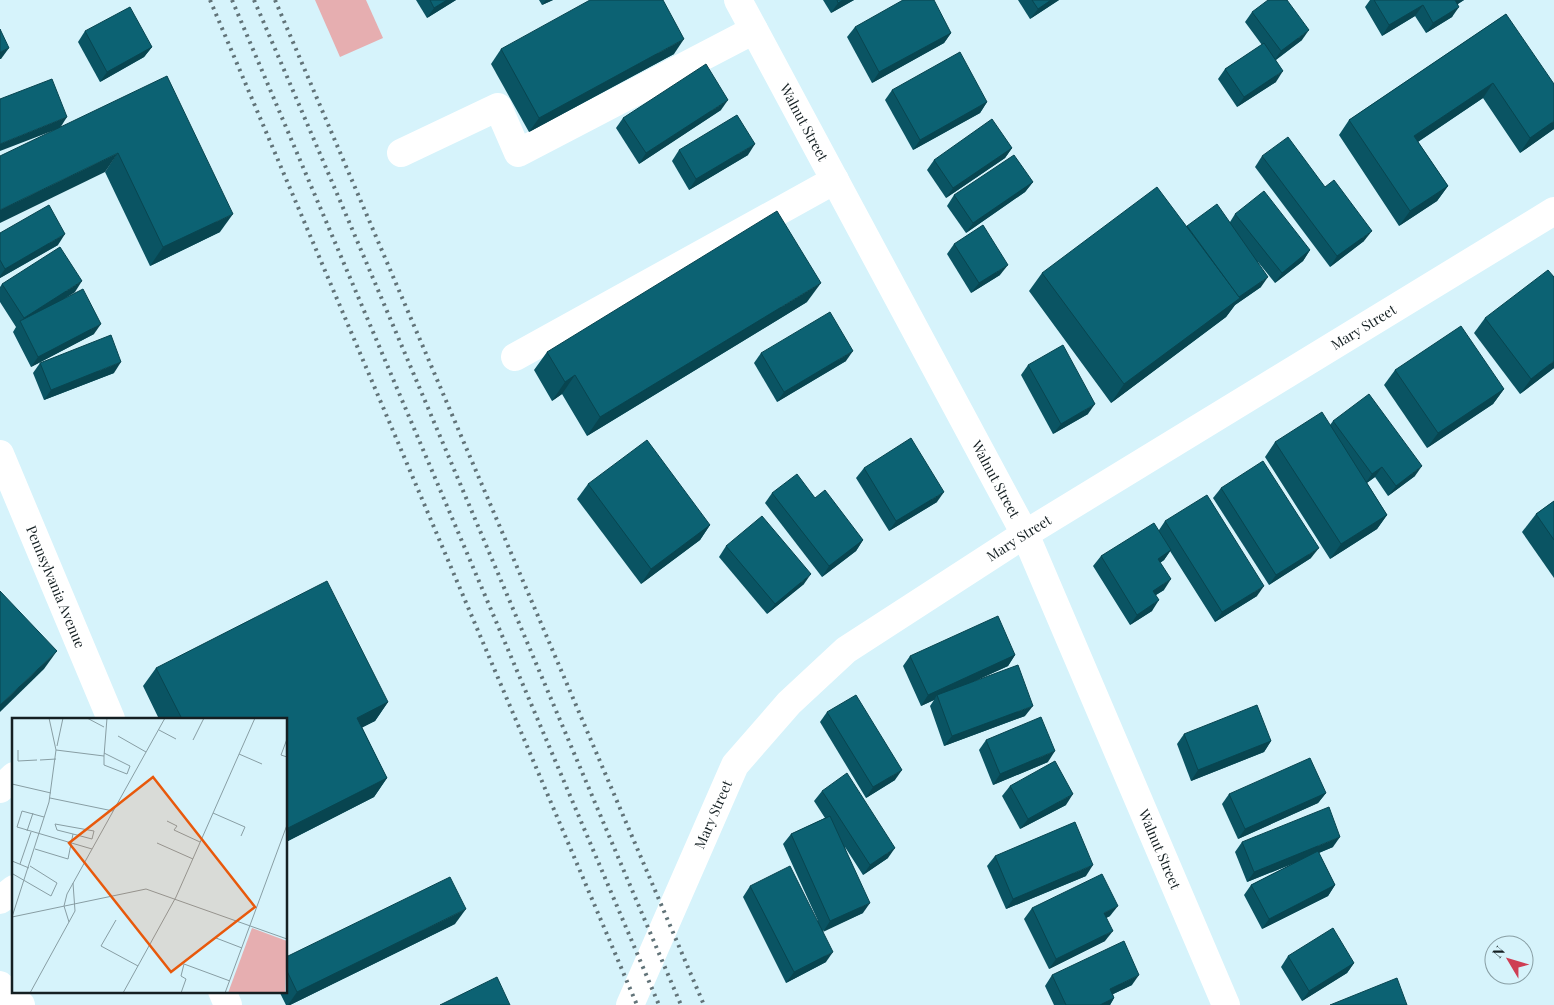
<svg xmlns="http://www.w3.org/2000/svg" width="1554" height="1005" font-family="'Playfair Display',serif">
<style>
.green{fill:#e6aeb0}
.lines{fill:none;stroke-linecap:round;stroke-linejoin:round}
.minor{stroke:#fff;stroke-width:28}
.rail{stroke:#617378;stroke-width:4;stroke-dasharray:2.5 5;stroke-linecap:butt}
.wall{fill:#0a5463}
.shaded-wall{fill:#084550}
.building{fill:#0c6273;stroke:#084550}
.labels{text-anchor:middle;stroke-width:5;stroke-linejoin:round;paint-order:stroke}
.street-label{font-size:14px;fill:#141f22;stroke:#d6f3fb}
.inset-road{fill:none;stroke:#889ea4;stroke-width:1}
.view{fill:#e8590c;fill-opacity:0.15;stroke:#e8590c;stroke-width:2.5}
.inset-edge{fill:none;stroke:#141f22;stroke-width:2.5}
</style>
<rect width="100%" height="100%" fill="#d6f3fb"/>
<path class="green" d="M315 0H366L383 38 340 57Z"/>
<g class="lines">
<g class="minor">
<path id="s1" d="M738 0 1025 534 1226 1005"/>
<path d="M401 153 498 107 518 153 754 30"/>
<path d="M515 357 835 180"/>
<path id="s2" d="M0 454 111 719"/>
<path d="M0 789 14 776"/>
<path d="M0 900 14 889"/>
<path d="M0 985 9 997 21 1005"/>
<path d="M222 991 228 1005"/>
<path id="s3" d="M630 1005 735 765 789 703 846 650 1025 534 1554 211"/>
</g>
<g class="rail">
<path d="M210 0 637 1005"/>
<path d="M232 0 659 1005"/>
<path d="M254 0C398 334 538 670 681 1005"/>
<path d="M275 0 704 1005"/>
</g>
</g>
<g class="wall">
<path d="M416 0H456L427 18Z"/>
<path d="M539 0H553L542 5Z"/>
<path d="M823 0H854L831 13Z"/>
<path d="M1018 0H1059L1030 19Z"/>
<path d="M1370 0H1464L1458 4 1452 17 1426 33 1415 16 1382 36 1365 7Z"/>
<path d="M1252 12 1302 40 1276 60V82L1237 107 1218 79 1225 69 1262 45 1245 22Z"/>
<path d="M1506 14 1554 129 1520 153 1483 98 1418 142 1448 186 1437 201 1399 226 1339 135 1349 120Z"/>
<path d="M855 27 951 33 944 43 872 83 847 37Z"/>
<path d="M85 31 152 47 144 57 100 82 78 42Z"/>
<path d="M501 49 674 54 529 132 491 64Z"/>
<path d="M167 76 220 232 150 266 105 172Z"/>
<path d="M892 90 987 102 980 113 913 150 885 100Z"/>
<path d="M721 110 639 164 616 128 623 118Z"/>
<path d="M1012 148 1005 158 946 198 927 170 934 160Z"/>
<path d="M679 150 748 155 689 190 672 161Z"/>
<path d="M1262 156 1364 241 1330 267 1255 167Z"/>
<path d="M1033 182 1025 192 966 233 947 206 954 195Z"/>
<path d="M1235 214 1310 250 1303 261 1275 283 1258 262 1261 287 1235 305 1226 317 1111 403 1029 291 1042 273 1187 226 1230 222Z"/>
<path d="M0 233 58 245 0 278Z"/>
<path d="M954 244 1000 275 971 293 947 254Z"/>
<path d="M2 284 75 292 63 299 94 334 31 367 13 332 16 327 0 302V287Z"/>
<path d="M807 302 587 436 562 394 552 401 534 370 547 352Z"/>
<path d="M1485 318 1554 368 1520 394 1474 333Z"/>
<path d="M761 353 846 361 777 402 754 363Z"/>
<path d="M40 363 114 373 44 400 33 373Z"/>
<path d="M1028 365 1088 414 1053 434 1021 375Z"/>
<path d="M1395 370 1504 389 1493 404 1427 448 1384 385Z"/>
<path d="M1333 421 1415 476 1388 496 1375 477 1367 483 1387 515 1377 529 1330 559 1265 457 1275 442 1330 425Z"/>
<path d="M864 468 937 502 889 531 856 478Z"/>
<path d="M588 484 710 525 700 540 641 584 577 499Z"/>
<path d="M1221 488 1311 558 1269 585 1213 498Z"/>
<path d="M772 493 815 498 863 540 856 551 822 577 765 503Z"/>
<path d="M1554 501V578L1522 532 1536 514Z"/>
<path d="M1165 521 1257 596 1215 622 1170 551 1164 560 1160 563 1164 590 1156 595 1152 611 1130 625 1093 566 1101 556 1159 530Z"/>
<path d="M726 546 804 584 767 614 719 557Z"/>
<path d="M1015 655 1008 666 970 683 1025 716 944 746 930 706 934 700 921 706 903 666 910 656Z"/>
<path d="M156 668 388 702 375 721 362 727 387 778 374 797 286 842V719H159L143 686Z"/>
<path d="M827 712 895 780 866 798 820 722Z"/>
<path d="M1184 734 1271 741 1264 752 1191 781 1177 744Z"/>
<path d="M986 740 1048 762 993 785 979 750Z"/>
<path d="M1010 786 1066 805 1020 829 1002 796Z"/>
<path d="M822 791 888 858 863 875 845 847 863 913 823 931 826 962 786 983 743 897 750 886 818 921 783 844 791 834 825 818 814 801Z"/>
<path d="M1326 793 1318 803 1238 839 1222 804 1229 794Z"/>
<path d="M1242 842 1333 847 1319 853 1335 885 1328 896 1262 929 1244 895 1251 885 1295 863 1247 882 1235 852Z"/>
<path d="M995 856 1086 876 1006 909 987 866Z"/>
<path d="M1032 908 1110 916 1106 918 1105 941 1049 969 1024 919Z"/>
<path d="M455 924 290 1005H286L279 991H286V957Z"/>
<path d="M1288 956 1354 963 1347 973 1302 1001 1281 967Z"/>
<path d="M1052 975 1132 985 1113 994 1114 998 1110 1005H1054L1045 986Z"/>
</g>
<g class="shaded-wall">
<path d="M447 0H456L427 18 434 8Z"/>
<path d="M546 0H553L542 5Z"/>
<path d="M843 0H854L831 13 838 3Z"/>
<path d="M1051 0H1059L1030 19 1038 9Z"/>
<path d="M1455 0H1464L1448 10Z"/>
<path d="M1423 5 1415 16 1382 36 1389 25Z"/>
<path d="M1459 7 1452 17 1426 33 1433 23Z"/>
<path d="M1309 30 1302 40 1274 61 1281 51Z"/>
<path d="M951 33 944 43 872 83 879 72Z"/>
<path d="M684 39 674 54 529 132 539 118Z"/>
<path d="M152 47 144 57 100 82 107 72Z"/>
<path d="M9 48 1 59H0V52Z"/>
<path d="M1283 71 1276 82 1237 107 1244 97Z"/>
<path d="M1493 83 1483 98 1404 151 1414 136Z"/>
<path d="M728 100 721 110 639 164 646 153Z"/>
<path d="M987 102 980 113 913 150 920 140Z"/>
<path d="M67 117 60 128 0 151V144Z"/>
<path d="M1554 121V129L1520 153 1530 138Z"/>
<path d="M755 144 748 155 689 190 696 179Z"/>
<path d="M1012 148 1005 158 946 198 953 188Z"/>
<path d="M118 153 105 172 0 223V210Z"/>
<path d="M1033 182 1025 192 966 233 973 223Z"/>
<path d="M1448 186 1437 201 1399 226 1410 211Z"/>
<path d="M233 214 220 232 150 266 163 247Z"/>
<path d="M1372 231 1364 241 1330 267 1337 256Z"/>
<path d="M65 234 58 245 0 278V276L5 269Z"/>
<path d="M1310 250 1303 261 1275 283 1282 273Z"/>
<path d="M1008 265 1000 275 971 293 979 283Z"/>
<path d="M1268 277 1261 287 1235 305 1226 317 1111 403 1124 384 1238 298Z"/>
<path d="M82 281 75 292 22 325 21 323 24 318Z"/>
<path d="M821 283 807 302 587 436 600 417Z"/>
<path d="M101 324 94 334 31 367 38 357Z"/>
<path d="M853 351 846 361 777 402 784 392Z"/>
<path d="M1554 361V368L1520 394 1531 379Z"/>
<path d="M121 362 114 373 44 400 51 390Z"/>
<path d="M575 375 562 394 552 401 565 382Z"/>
<path d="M1504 389 1493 404 1427 448 1438 433Z"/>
<path d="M1095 404 1088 414 1053 434 1061 424Z"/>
<path d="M1422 466 1415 476 1388 496 1396 486Z"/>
<path d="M1382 467 1375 477 1365 484 1372 474Z"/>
<path d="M944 492 937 502 889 531 896 521Z"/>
<path d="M1387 515 1377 529 1330 559 1341 544Z"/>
<path d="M710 525 700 540 641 584 651 569Z"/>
<path d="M863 540 856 551 822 577 829 566Z"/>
<path d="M1319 548 1311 558 1269 585 1276 575Z"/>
<path d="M1171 550 1164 560 1151 569 1158 559Z"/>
<path d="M811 574 804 584 767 614 775 604Z"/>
<path d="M1171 579 1164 590 1146 601 1153 591Z"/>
<path d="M1264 586 1257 596 1215 622 1222 612Z"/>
<path d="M1159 600 1152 611 1130 625 1137 615Z"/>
<path d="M57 651 44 669 0 712V705Z"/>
<path d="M1015 655 1008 666 938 698 937 695 934 700 921 706 928 695Z"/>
<path d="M388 702 375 721 344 737 357 718Z"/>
<path d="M1033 706 1025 716 944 746 952 736Z"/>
<path d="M1271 741 1264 752 1191 781 1198 770Z"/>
<path d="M1055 751 1048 762 993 785 1000 774Z"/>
<path d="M902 770 895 780 866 798 873 787Z"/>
<path d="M387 778 374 797 286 842V829Z"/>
<path d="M1326 793 1318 803 1238 839 1245 829Z"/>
<path d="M1073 794 1066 805 1020 829 1028 819Z"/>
<path d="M1340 837 1333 847 1247 882 1254 872Z"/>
<path d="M895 848 888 858 863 875 870 865Z"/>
<path d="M1093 865 1086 876 1006 909 1013 899Z"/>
<path d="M1335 885 1328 896 1262 929 1269 919Z"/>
<path d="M870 903 863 913 823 932 830 921Z"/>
<path d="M1118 906 1110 916 1096 923 1104 913Z"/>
<path d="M466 909 455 924 290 1005H288L297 992Z"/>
<path d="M1113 931 1105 941 1049 969 1056 959Z"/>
<path d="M833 952 826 962 786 983 794 972Z"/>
<path d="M1354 963 1347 973 1302 1001 1309 991Z"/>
<path d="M1139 975 1132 985 1103 999 1110 989Z"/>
<path d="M1114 998 1110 1005H1100Z"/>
</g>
<g class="building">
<path d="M430 0H447L434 8Z"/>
<path d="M590 0H663L684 39 539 118 501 49Z"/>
<path d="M837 0H843L838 3Z"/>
<path d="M903 0H934L951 33 879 72 855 27Z"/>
<path d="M1032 0H1051L1038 9Z"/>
<path d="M1268 0H1287L1309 30 1281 51 1252 12Z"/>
<path d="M1374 0H1455L1459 7 1433 23 1423 5 1389 25Z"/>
<path d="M130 7 152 47 107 72 85 31Z"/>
<path d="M1506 14 1554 84V121L1530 138 1493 83 1414 136 1448 186 1410 211 1349 120Z"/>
<path d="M0 29 9 48 0 52Z"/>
<path d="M1264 43 1283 71 1244 97 1225 69Z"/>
<path d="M960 52 987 102 920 140 892 90Z"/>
<path d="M706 64 728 100 646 153 623 118Z"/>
<path d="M167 76 233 214 163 247 118 153 0 210V156Z"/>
<path d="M52 79 67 117 0 144V99Z"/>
<path d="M737 115 755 144 696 179 679 150Z"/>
<path d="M992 119 1012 148 953 188 934 160Z"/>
<path d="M1288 137 1325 187 1334 180 1372 231 1337 256 1262 156Z"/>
<path d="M1014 155 1033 182 973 223 954 195Z"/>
<path d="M1157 187 1240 298 1124 384 1042 273Z"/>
<path d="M1264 191 1310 250 1282 273 1235 214Z"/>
<path d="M1217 204 1268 277 1239 297 1187 226Z"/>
<path d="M49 205 65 234 5 269 0 260V233Z"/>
<path d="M777 211 821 283 600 417 575 375 565 382 547 352Z"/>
<path d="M983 225 1008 265 979 283 954 244Z"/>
<path d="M60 247 82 281 24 318 2 284Z"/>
<path d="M1548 270 1554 277V361L1531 379 1485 318Z"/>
<path d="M83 289 101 324 38 357 20 321Z"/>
<path d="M830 312 853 351 784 392 761 353Z"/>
<path d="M1461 326 1504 389 1438 433 1395 370Z"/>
<path d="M111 335 121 362 51 390 40 363Z"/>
<path d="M1063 345 1095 404 1061 424 1028 365Z"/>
<path d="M1369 394 1422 466 1396 486 1382 467 1372 474 1333 421Z"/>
<path d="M1322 412 1387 515 1341 544 1275 442Z"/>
<path d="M911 438 944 492 896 521 864 468Z"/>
<path d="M647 440 710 525 651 569 588 484Z"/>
<path d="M1263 461 1319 548 1276 575 1221 488Z"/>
<path d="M797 474 815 498 825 490 863 540 829 566 772 493Z"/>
<path d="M1207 495 1264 586 1222 612 1165 521Z"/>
<path d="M1554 501V540L1536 514Z"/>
<path d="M762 516 811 574 775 604 726 546Z"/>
<path d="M1154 523 1171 550 1158 559 1171 579 1153 591 1159 600 1137 615 1101 556Z"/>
<path d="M327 581 388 702 357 718 387 778 286 829V719H182L156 668Z"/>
<path d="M0 591 57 651 0 705Z"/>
<path d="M998 616 1015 655 928 695 910 656Z"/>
<path d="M1018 665 1033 706 952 736 937 695Z"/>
<path d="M856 695 902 770 873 787 827 712Z"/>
<path d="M1257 705 1271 741 1198 770 1184 734Z"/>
<path d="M1041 717 1055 751 1000 774 986 740Z"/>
<path d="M1310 758 1326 793 1245 829 1229 794Z"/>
<path d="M1055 761 1073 794 1028 819 1010 786Z"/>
<path d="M847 773 895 848 870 865 822 791Z"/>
<path d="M1329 807 1340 837 1254 872 1242 842Z"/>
<path d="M830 816 870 903 830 921 791 834Z"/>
<path d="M1075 822 1093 865 1013 899 995 856Z"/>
<path d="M1318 851 1335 885 1269 919 1251 885Z"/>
<path d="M790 866 833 952 794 972 750 886Z"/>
<path d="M1102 874 1118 906 1104 913 1113 931 1056 959 1032 908Z"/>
<path d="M450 877 466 909 297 992 286 969V957Z"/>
<path d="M1333 928 1354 963 1309 991 1288 956Z"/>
<path d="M1124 941 1139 975 1110 989 1114 998 1100 1005H1066L1052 975Z"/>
<path d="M497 977 510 1005H440Z"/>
<path d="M1397 978 1407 1005H1330Z"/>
</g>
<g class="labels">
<g class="street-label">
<text dy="5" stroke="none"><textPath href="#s1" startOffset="139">Walnut Street</textPath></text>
<text dy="5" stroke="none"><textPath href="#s3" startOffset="1032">Mary Street</textPath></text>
<text dy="5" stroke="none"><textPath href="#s1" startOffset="544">Walnut Street</textPath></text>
<text dy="5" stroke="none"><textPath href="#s3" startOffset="628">Mary Street</textPath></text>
<text dy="5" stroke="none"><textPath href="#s2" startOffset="144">Pennsylvania Avenue</textPath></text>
<text dy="5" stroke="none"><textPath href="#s3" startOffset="208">Mary Street</textPath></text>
<text dy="5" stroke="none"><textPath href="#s1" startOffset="949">Walnut Street</textPath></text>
</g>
</g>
<g transform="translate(12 718)">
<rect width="275" height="275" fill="#d6f3fb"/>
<path d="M240 210 275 223 273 275H216Z" fill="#e6aeb0"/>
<path class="inset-road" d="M75 0 92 9M147 12 164 21M106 18 134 34M275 21 269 37 275 39M181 22 192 0M45 28 51 0M6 32V43L25 42M44 32 92 38 95 0M227 36 250 46M92 38V47L115 56 118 48 92 35M28 42 44 41M0 66 39 75M38 80 101 93M201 95 233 109 229 118M32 99 10 93 5 109 80 131M155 103 165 108 162 112 188 124M15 113 21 95M145 125 181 141M23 131 56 141 61 116 45 112 43 106 82 113 80 121 61 116M0 143 17 150M8 146 19 114M1 156 39 178 45 165 18 148M0 199 134 171 275 221M0 199 37 84 44 32 37 0M104 202 89 228 126 248M57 204 52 188 55 176 153 0M204 220 230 230M18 275 63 193 61 165M111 275 164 179 243 0M169 275 174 261 169 258 172 246 218 263M213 275 275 107"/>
<path class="view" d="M141 59 243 189 159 254 57 125Z"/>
<rect width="275" height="275" class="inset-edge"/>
</g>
<g transform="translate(1509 960) rotate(308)"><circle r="24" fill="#d6f3fb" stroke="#889ea4"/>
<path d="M0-4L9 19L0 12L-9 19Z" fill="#ce3e54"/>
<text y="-8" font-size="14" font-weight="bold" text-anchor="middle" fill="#141f22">N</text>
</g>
</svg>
